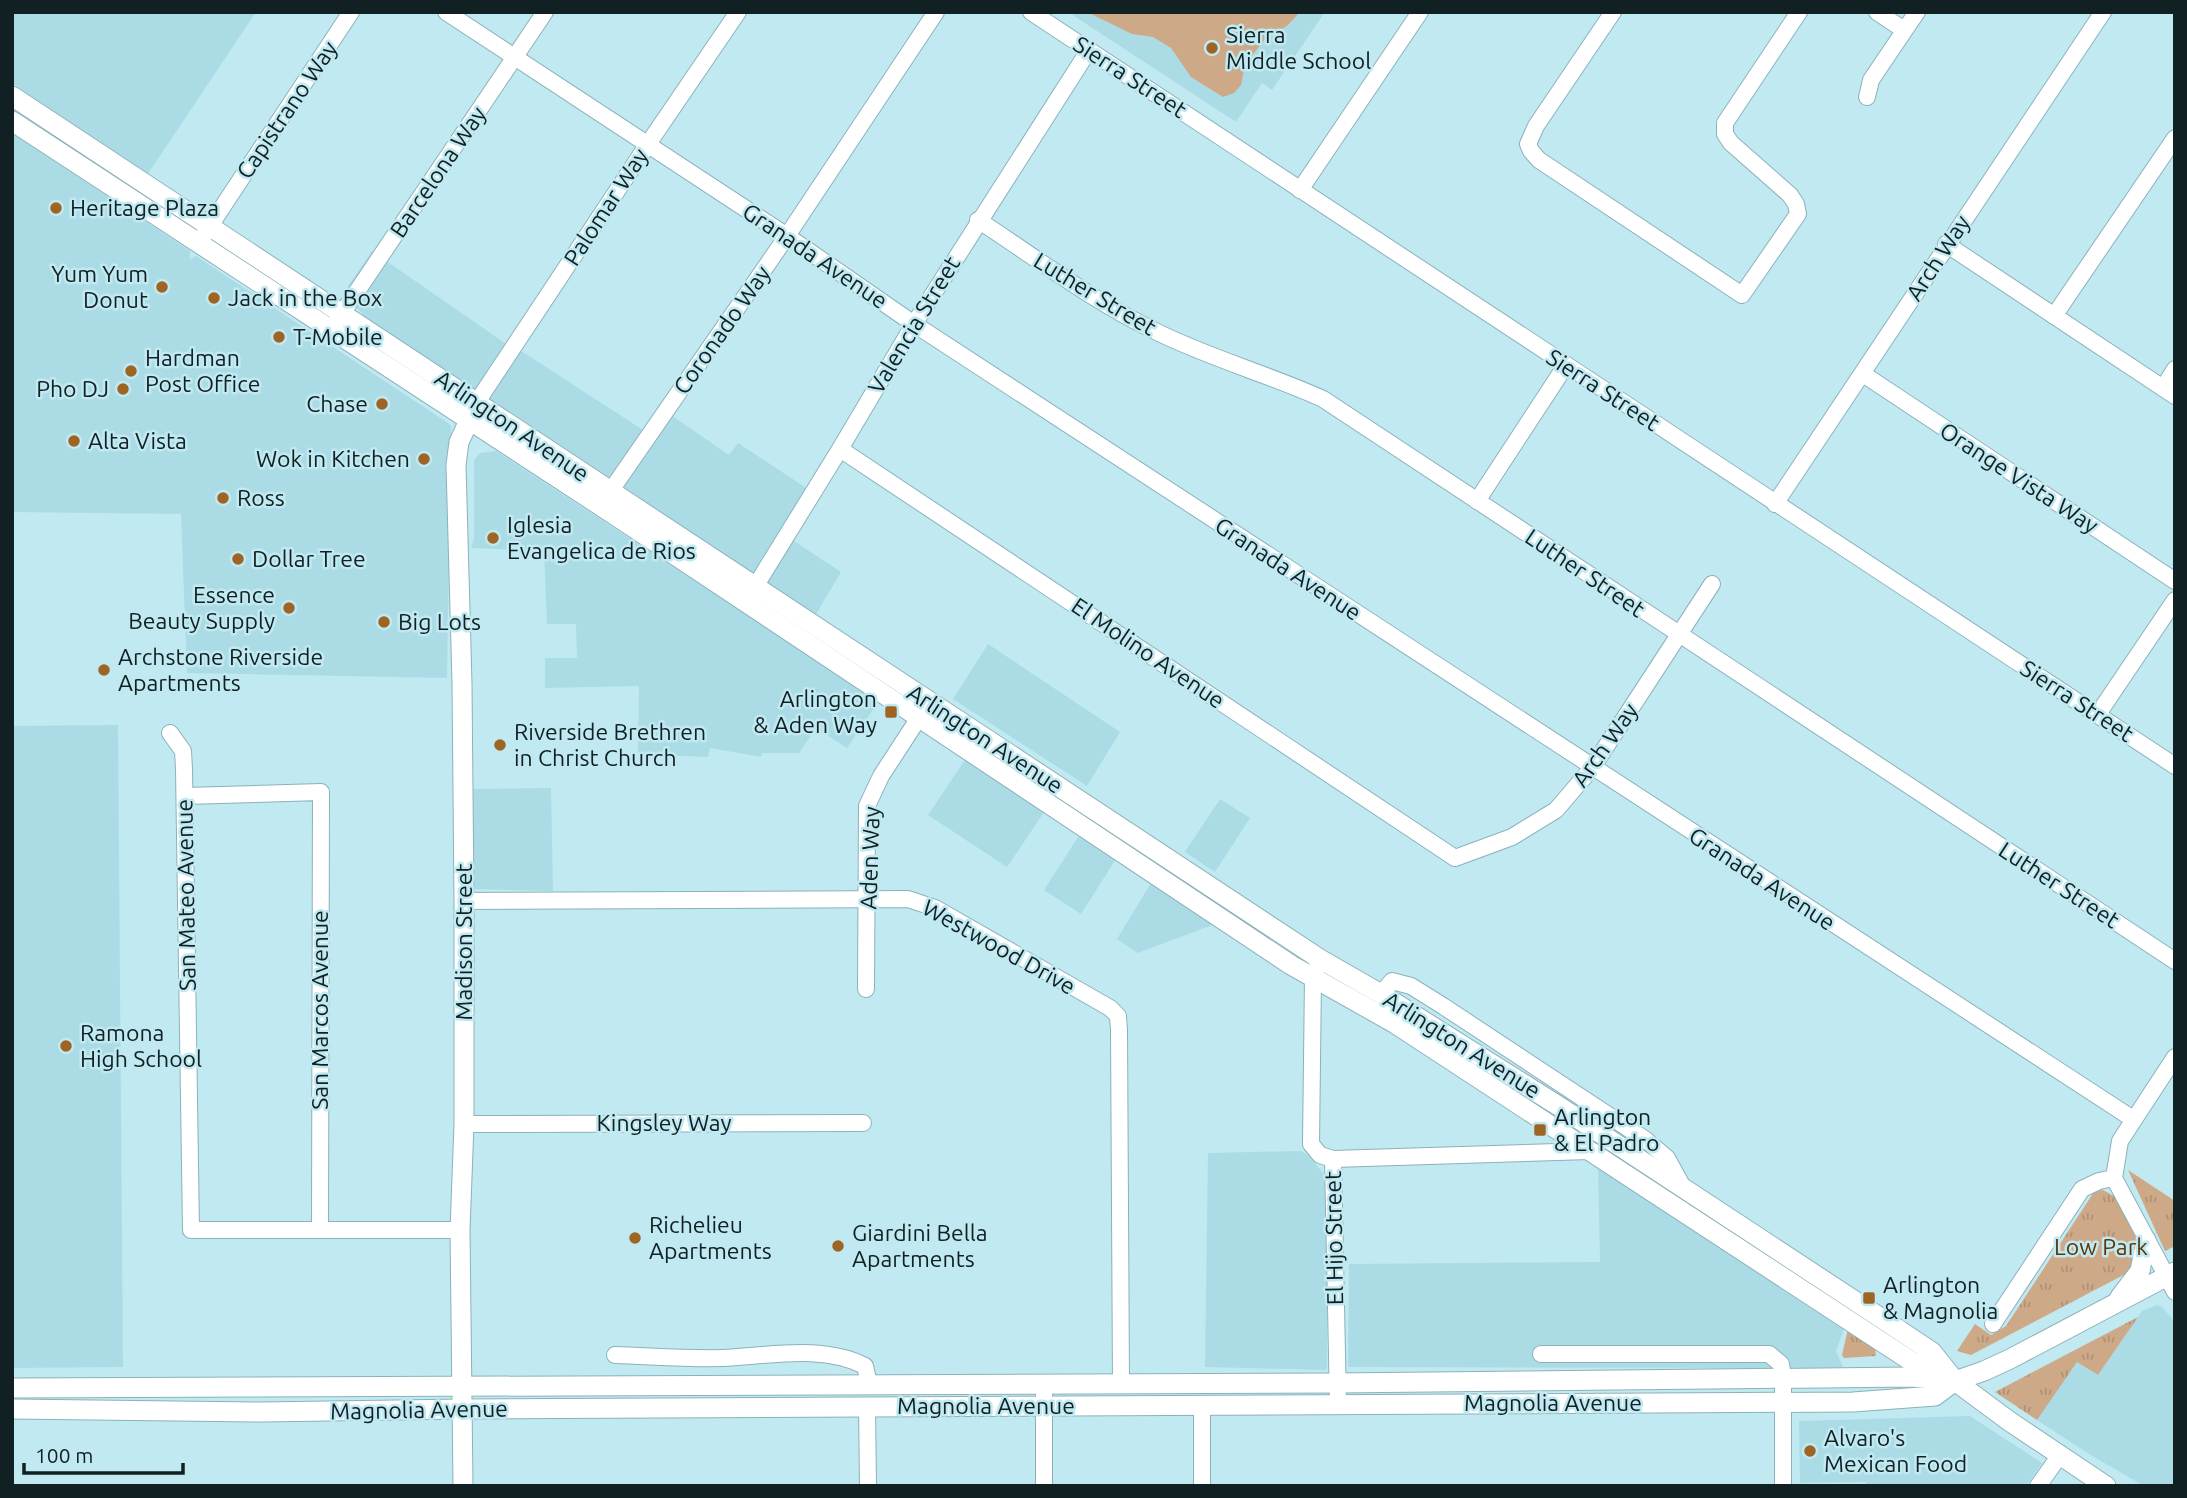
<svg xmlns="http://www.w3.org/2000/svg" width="2187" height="1498" font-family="Ubuntu,sans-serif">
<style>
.built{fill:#abdce6}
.grass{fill:#cda988}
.park{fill:url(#park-tufts)}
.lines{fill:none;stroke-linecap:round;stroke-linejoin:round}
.minor-casing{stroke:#8bb2ba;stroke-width:18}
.major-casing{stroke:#8bb2ba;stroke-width:21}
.minor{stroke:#fff;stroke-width:16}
.major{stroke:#fff;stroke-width:19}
.poi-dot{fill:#9e6423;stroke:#c1e9f1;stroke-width:2.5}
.labels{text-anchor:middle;stroke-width:5;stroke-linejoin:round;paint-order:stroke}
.poi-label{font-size:23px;fill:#102023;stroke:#c1e9f1;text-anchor:start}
.street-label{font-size:23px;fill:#102023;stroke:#c1e9f1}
.park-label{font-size:23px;fill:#5d370b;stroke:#c1e9f1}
</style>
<defs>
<pattern id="park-tufts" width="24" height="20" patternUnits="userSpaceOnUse" patternTransform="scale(1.75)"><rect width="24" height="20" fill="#cda988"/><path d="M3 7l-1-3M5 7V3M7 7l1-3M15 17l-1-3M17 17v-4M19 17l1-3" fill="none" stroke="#af9175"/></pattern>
</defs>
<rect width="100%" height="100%" fill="#c1e9f1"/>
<g class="built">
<path d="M12 12H256L147 175 12 83Z"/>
<path d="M1068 12H1325L1272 90 1262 83 1236 122Z"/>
<path d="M12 133 190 251V260L196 256 451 425 447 678 187 673 181 514 12 512Z"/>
<path d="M372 251 509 346 526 354 646 432 662 409 729 455 738 443 811 491 785 535 841 572 815 616 364 316 344 292Z"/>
<path d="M496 451 879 701 847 748 816 728 799 753H762L761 757 710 748 708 757 638 754 639 686 545 688V658H577L576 624H547L544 551 471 548 474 538V460L480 453Z"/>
<path d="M988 644 1120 732 1087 786 953 699Z"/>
<path d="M118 725 123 1367 12 1368V726Z"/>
<path d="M965 760 1045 811 1007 867 928 815Z"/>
<path d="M551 788 553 891 472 889 471 789Z"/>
<path d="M1220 799 1250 818 1215 872 1185 852Z"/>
<path d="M1080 834 1116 859 1081 914 1044 890Z"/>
<path d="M1151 883 1215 924 1138 953 1117 939Z"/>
<path d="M1301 1151 1308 1155 1324 1174 1327 1188V1370L1205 1367 1208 1153Z"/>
<path d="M1598 1168 1844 1329 1836 1351 1845 1371 1765 1368 1348 1367 1349 1264 1600 1262Z"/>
<path d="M2157 1305 2162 1307 2175 1322V1486H2144L2089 1454 2037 1420 2077 1361 2098 1375 2142 1311Z"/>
<path d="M1970 1416 2042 1463 2026 1486H1866V1482L1800 1483 1799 1421Z"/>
</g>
<path class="grass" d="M1087 12H1300L1288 25 1264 40 1245 65 1241 85 1234 93 1223 97 1191 77 1171 48 1153 37 1132 34Z"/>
<g class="park">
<path d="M2128 1170 2175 1201V1246L2165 1251Z"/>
<path d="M2103 1190 2114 1196 2137 1239 2133 1270 1971 1355 1957 1351 1975 1324 1991 1335 2006 1326 2094 1192Z"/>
<path d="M2138 1317 2098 1375 2077 1362 2037 1420 1995 1392Z"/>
<path d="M1848 1329 1875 1347 1876 1356 1844 1358 1842 1355Z"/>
</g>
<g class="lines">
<defs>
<g id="minor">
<path d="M446 12 787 236 914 324 2133 1119"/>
<path d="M1031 12 2175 766"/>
<path d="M1613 12 1536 126 1528 144 1531 151 1539 160 1742 295 1798 214 1796 204 1790 195 1731 143 1725 134V123L1799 12"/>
<path d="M1877 12 1904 30"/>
<path d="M1867 97 1871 80 1917 12"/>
<path d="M1300 190 1420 12"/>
<path d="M978 220C1036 258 1093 301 1155 331 1209 358 1268 374 1323 399L2175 961"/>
<path d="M204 235 351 12"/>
<path d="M1946 244 2175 396"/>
<path d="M2054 316 2175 138"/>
<path d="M335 324 545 12"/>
<path d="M1863 374 2175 581"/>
<path d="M2163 388 2175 369"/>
<path d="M477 402 648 144 738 12"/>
<path d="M840 449 1455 858 1512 837 1556 810 1592 768 1712 584"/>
<path d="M605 499 787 236 936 12"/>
<path d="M1477 501 1566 365"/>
<path d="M1775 504 2103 12"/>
<path d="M750 595 840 449 914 324 1089 50"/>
<path d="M2098 714 2175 600"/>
<path d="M170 733 183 751 184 769 191 1230H460"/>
<path d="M185 796 321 792 320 1228"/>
<path d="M464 901 908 899 935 908 1110 1008 1118 1016 1119 1030 1121 1384"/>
<path d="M1320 959 1313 978 1311 1144 1320 1155 1333 1159 1590 1151"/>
<path d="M866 989 867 806 881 776 924 710"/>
<path d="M1381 994 1392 981 1411 986 1443 1006 1646 1140 1667 1158 1684 1189"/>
<path d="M2175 1057 2120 1141 2114 1178 2175 1292"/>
<path d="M464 1124 863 1123"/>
<path d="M1333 1159 1338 1404"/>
<path d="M1993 1324 2082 1189 2099 1181 2114 1178"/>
<path d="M1541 1354H1769L1781 1364 1783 1377V1486"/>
<path d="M615 1355C650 1356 686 1359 722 1358 768 1356 823 1344 865 1366L869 1384"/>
<path d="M1044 1383V1486"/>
<path d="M1202 1405V1486"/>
<path d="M867 1407 868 1486"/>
<path d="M2038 1486 2060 1455"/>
</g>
<g id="major">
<path d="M12 96 1320 959 1381 994 1557 1105 1896 1328 1932 1352 1952 1377"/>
<path d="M12 121 616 516 1291 965 1394 1023 1911 1361 1955 1381 2009 1421 2106 1486"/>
<path d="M2120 1297 2140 1271 2146 1240"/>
<path d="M12 1388 1336 1383 1910 1377 1940 1379"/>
<path d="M12 1409 262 1412 463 1409 1853 1402 1935 1396 1955 1381 1984 1371 2010 1359 2175 1272"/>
<path d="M463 1486 460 1230 464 1124V901L462 684 456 465 459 442 474 410"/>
</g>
</defs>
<use href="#minor" class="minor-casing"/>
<use href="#major" class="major-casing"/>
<use href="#minor" class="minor"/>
<use href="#major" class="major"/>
</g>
<g class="poi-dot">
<circle cx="1212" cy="48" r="7"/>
<circle cx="56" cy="208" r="7"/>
<circle cx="162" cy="287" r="7"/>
<circle cx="214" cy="298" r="7"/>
<circle cx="279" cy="337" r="7"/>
<circle cx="131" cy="371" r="7"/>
<circle cx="123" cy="389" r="7"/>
<circle cx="382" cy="404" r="7"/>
<circle cx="74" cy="441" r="7"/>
<circle cx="424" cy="459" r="7"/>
<circle cx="223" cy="498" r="7"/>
<circle cx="493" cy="538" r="7"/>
<circle cx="238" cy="559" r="7"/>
<circle cx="289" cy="608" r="7"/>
<circle cx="384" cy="622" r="7"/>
<circle cx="104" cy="670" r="7"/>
<rect x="884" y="705" width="14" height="14" rx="3.5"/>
<circle cx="500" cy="745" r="7"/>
<circle cx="66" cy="1046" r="7"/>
<rect x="1533" y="1123" width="14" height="14" rx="3.5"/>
<circle cx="635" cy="1238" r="7"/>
<circle cx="838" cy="1246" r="7"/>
<rect x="1862" y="1291" width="14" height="14" rx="3.5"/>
<circle cx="1810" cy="1451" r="7"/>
</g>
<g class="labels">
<g class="poi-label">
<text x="1226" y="43">Sierra<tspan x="1226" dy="26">Middle School</tspan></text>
<text x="70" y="216">Heritage Plaza</text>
<text x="148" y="282" text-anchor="end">Yum Yum<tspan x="148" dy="26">Donut</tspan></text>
<text x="228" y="306">Jack in the Box</text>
<text x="293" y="345">T-Mobile</text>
<text x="145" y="366">Hardman<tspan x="145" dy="26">Post Office</tspan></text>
<text x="109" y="397" text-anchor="end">Pho DJ</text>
<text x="368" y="412" text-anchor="end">Chase</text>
<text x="88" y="449">Alta Vista</text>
<text x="410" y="467" text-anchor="end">Wok in Kitchen</text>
<text x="237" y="506">Ross</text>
<text x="507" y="533">Iglesia<tspan x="507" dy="26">Evangelica de Rios</tspan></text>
<text x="252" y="567">Dollar Tree</text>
<text x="275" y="603" text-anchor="end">Essence<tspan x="275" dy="26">Beauty Supply</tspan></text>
<text x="398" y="630">Big Lots</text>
<text x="118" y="665">Archstone Riverside<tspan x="118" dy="26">Apartments</tspan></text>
<text x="877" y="707" text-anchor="end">Arlington<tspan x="877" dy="26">&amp; Aden Way</tspan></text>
<text x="514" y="740">Riverside Brethren<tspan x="514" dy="26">in Christ Church</tspan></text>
<text x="80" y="1041">Ramona<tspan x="80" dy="26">High School</tspan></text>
<text x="1554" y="1125">Arlington<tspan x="1554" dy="26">&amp; El Padro</tspan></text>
<text x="649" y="1233">Richelieu<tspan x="649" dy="26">Apartments</tspan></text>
<text x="852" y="1241">Giardini Bella<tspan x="852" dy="26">Apartments</tspan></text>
<text x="1883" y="1293">Arlington<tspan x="1883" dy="26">&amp; Magnolia</tspan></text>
<text x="1824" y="1446">Alvaro's<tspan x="1824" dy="26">Mexican Food</tspan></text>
</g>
<g class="street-label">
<text transform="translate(1130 77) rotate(33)" y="8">Sierra Street</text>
<text transform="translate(287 110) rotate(-56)" y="8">Capistrano Way</text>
<text transform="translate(438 172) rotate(-56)" y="8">Barcelona Way</text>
<text transform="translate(606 207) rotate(-57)" y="8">Palomar Way</text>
<text transform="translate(815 256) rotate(34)" y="8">Granada Avenue</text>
<text transform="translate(1938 258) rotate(-57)" y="8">Arch Way</text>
<text transform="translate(1095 294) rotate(31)" y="8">Luther Street</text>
<text transform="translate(914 325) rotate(-59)" y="8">Valencia Street</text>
<text transform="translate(722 330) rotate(-55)" y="8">Coronado Way</text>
<text transform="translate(1603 390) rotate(33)" y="8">Sierra Street</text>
<text transform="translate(512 426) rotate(34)" y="8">Arlington Avenue</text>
<text transform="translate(2019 478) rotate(33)" y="8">Orange Vista Way</text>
<text transform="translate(1288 569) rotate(33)" y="8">Granada Avenue</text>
<text transform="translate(1585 573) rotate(34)" y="8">Luther Street</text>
<text transform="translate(1148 653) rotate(34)" y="8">El Molino Avenue</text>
<text transform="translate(2077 701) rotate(33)" y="8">Sierra Street</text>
<text transform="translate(985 739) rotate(33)" y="8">Arlington Avenue</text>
<text transform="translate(1605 745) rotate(-55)" y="8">Arch Way</text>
<text transform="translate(870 858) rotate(-88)" y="8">Aden Way</text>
<text transform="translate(1762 879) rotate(33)" y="8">Granada Avenue</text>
<text transform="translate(2059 885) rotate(33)" y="8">Luther Street</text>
<text transform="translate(186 895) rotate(-91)" y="8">San Mateo Avenue</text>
<text transform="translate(464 942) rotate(-90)" y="8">Madison Street</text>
<text transform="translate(999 947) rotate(29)" y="8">Westwood Drive</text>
<text transform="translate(320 1010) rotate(-90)" y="8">San Marcos Avenue</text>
<text transform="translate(1462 1045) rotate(32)" y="8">Arlington Avenue</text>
<text x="664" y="1131">Kingsley Way</text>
<text transform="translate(1334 1238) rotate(-91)" y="8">El Hijo Street</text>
<text x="1553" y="1411">Magnolia Avenue</text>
<text x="986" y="1414">Magnolia Avenue</text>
<text transform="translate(419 1410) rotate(-1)" y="8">Magnolia Avenue</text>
</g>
<g class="park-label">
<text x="2101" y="1255">Low Park</text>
</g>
</g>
<rect width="2187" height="1498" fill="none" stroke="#102023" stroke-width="28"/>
<path d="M24 1463v10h159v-10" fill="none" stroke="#102023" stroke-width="3.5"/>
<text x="35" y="1463" font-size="21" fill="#102023" stroke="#c1e9f1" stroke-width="5" paint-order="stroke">100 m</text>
</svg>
